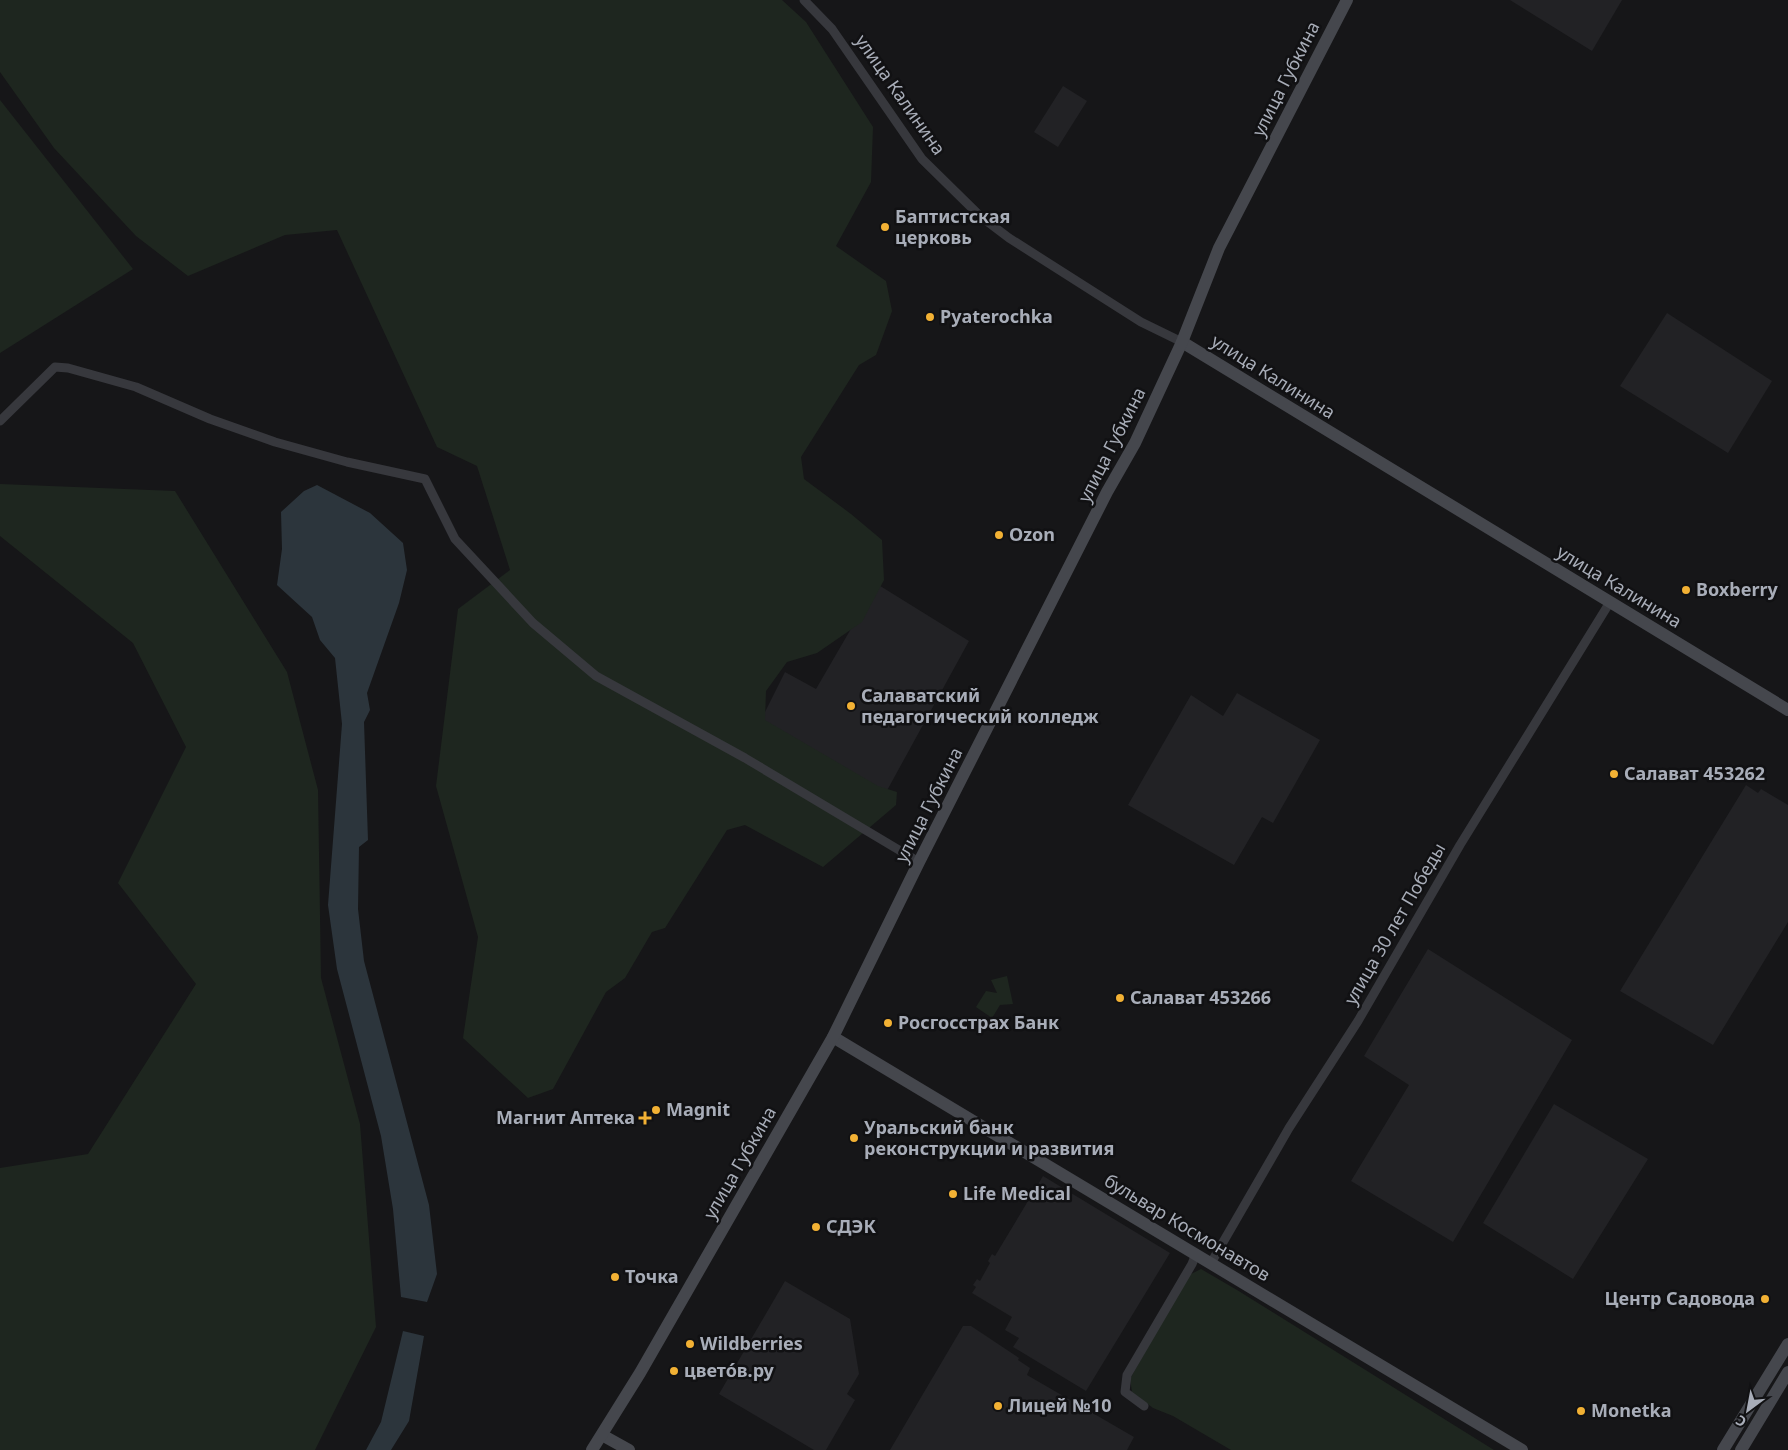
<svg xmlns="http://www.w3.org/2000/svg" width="1788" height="1450" font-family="'Noto Sans',sans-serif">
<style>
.built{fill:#222225}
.green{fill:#1e261f}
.water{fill:#2c353c}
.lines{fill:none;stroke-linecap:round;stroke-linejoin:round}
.street{stroke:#37383d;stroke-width:9}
.secondary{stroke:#45474d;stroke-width:12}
.poi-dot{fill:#f2b134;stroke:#111113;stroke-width:2}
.labels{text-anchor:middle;stroke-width:5;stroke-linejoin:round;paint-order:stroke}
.street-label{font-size:18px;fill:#a8adb8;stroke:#111113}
.poi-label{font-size:18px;font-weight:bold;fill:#a8adb8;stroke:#111113;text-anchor:start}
</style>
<rect width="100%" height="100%" fill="#161618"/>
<g class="built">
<path d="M1510 0H1622L1592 51Z"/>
<path d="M1063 86 1087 101 1058 147 1034 132Z"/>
<path d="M1667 313 1772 381 1728 453 1620 386Z"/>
<path d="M877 584 969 641 884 796 760 722 785 672 816 689Z"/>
<path d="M1237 693 1320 740 1273 823 1262 817 1234 865 1128 805 1191 695 1223 716Z"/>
<path d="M1746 785 1758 793 1761 789 1788 805V922L1713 1045 1620 991Z"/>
<path d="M1428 949 1572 1040 1453 1242 1351 1181 1409 1085 1364 1056Z"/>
<path d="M1554 1104 1648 1159 1573 1279 1483 1223Z"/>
<path d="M1043 1176 1170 1253 1086 1391 1013 1347 1019 1338 1005 1330 1012 1317 972 1293 976 1287 973 1285 977 1279 980 1281 990 1263 988 1261 992 1254 995 1256Z"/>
<path d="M785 1281 850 1319 859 1374 847 1394 855 1400 826 1450H814L719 1394Z"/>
<path d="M963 1326H971L1019 1358 1018 1360 1030 1368 1027 1375 1134 1437 1127 1450H890Z"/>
</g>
<g class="green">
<path d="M0 0H782L806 22 873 127 871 182 836 246 886 281 892 311 876 355 859 365 801 457 804 479 851 514 882 540 884 580 862 622 817 653 787 662 766 691 765 720 878 786 897 792 896 805 823 867 745 825 727 830 665 928 652 932 625 978 606 992 553 1089 528 1098 463 1038 478 937 436 786 458 609 510 570 477 466 437 447 337 230 285 235 188 276 136 236 54 148 0 72Z"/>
<path d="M0 100 133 269 0 353Z"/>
<path d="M0 484 175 491 287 672 318 790 321 978 360 1124 376 1327 315 1450H0V1168L88 1154 196 984 118 883 186 747 133 643 0 536Z"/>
<path d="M1007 976 1013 1004 1000 1005 992 1018 976 1007 986 991 997 993 991 980Z"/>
<path d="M1201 1269 1237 1290 1494 1450H1231L1173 1416 1153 1408 1132 1392 1130 1379 1187 1276Z"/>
</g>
<g class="water">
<path d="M317 485 370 513 403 543 407 570 399 603 367 693 370 710 364 722 368 840 359 847 358 909 364 961 429 1205 437 1274 427 1302 401 1297 393 1209 381 1136 337 969 328 905 342 724 335 658 320 640 312 617 277 585 282 549 281 512 304 491Z"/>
<path d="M403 1331 424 1336 409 1421 391 1450H366L381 1422Z"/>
</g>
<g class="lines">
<g class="street">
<path d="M804 0 832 29 922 159 980 216 1009 238 1141 322 1182 342"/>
<path d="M0 421 55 367 68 368 136 387 210 419 275 442 347 462 425 479 455 539 533 623 596 676 745 758 919 862"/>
<path d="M1211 1263 1289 1128 1358 1021 1460 845 1610 602"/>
<path d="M1144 1406 1125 1392 1127 1375 1192 1264 1196 1254"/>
</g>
<g class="secondary">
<path d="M1182 342 1788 710"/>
<path d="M833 1037 1522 1450"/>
<path d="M602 1435 629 1450"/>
<path d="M592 1450 640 1373 833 1037 919 862 1107 492 1135 443 1182 342 1219 248 1347 0"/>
<path d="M1723 1450 1788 1344"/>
<path d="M1741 1450 1788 1372"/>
</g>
</g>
<g class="poi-dot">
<circle cx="885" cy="227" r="5"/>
<circle cx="930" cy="317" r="5"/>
<circle cx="999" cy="535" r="5"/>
<circle cx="1686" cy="590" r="5"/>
<circle cx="851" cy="706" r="5"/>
<circle cx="1614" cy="774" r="5"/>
<circle cx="1120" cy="998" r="5"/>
<circle cx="888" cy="1023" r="5"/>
<circle cx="656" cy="1110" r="5"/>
<path d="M642.5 1110.5h5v5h5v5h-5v5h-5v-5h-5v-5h5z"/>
<circle cx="854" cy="1138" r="5"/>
<circle cx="953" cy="1194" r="5"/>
<circle cx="816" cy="1227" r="5"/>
<circle cx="615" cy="1277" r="5"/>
<circle cx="1765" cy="1299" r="5"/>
<circle cx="690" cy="1344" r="5"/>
<circle cx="674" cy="1371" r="5"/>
<circle cx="998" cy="1406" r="5"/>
<circle cx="1581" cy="1411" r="5"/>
</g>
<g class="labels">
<g class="street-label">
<text transform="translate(1286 79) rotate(-63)" y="6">улица Губкина</text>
<text transform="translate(900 95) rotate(55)" y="6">улица Калинина</text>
<text transform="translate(1273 377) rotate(32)" y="6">улица Калинина</text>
<text transform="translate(1112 445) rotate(-63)" y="6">улица Губкина</text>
<text transform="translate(1619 587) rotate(31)" y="6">улица Калинина</text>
<text transform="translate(929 805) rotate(-63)" y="6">улица Губкина</text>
<text transform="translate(1395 924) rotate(-60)" y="6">улица 30 лет Победы</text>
<text transform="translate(740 1163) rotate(-60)" y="6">улица Губкина</text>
<text transform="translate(1187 1228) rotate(31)" y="6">бульвар Космонавтов</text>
</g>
<g class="poi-label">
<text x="895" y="223">Баптистская<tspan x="895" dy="21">церковь</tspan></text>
<text x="940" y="323">Pyaterochka</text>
<text x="1009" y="541">Ozon</text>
<text x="1696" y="596">Boxberry</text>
<text x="861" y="702">Салаватский<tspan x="861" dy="21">педагогический колледж</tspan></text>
<text x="1624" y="780">Салават 453262</text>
<text x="1130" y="1004">Салават 453266</text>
<text x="898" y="1029">Росгосстрах Банк</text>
<text x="666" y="1116">Magnit</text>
<text x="635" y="1124" text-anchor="end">Магнит Аптека</text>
<text x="864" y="1134">Уральский банк<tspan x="864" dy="21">реконструкции и развития</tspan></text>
<text x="963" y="1200">Life Medical</text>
<text x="826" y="1233">СДЭК</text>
<text x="625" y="1283">Точка</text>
<text x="1755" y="1305" text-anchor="end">Центр Садовода</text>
<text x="700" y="1350">Wildberries</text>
<text x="684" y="1377">цвето́в.ру</text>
<text x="1008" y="1412">Лицей №10</text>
<text x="1591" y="1417">Monetka</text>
</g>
</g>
<g transform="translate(1748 1410) rotate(212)" stroke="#111113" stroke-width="4" paint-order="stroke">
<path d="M0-4L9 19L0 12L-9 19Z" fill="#a8adb8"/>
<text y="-8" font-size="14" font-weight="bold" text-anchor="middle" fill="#a8adb8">С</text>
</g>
</svg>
